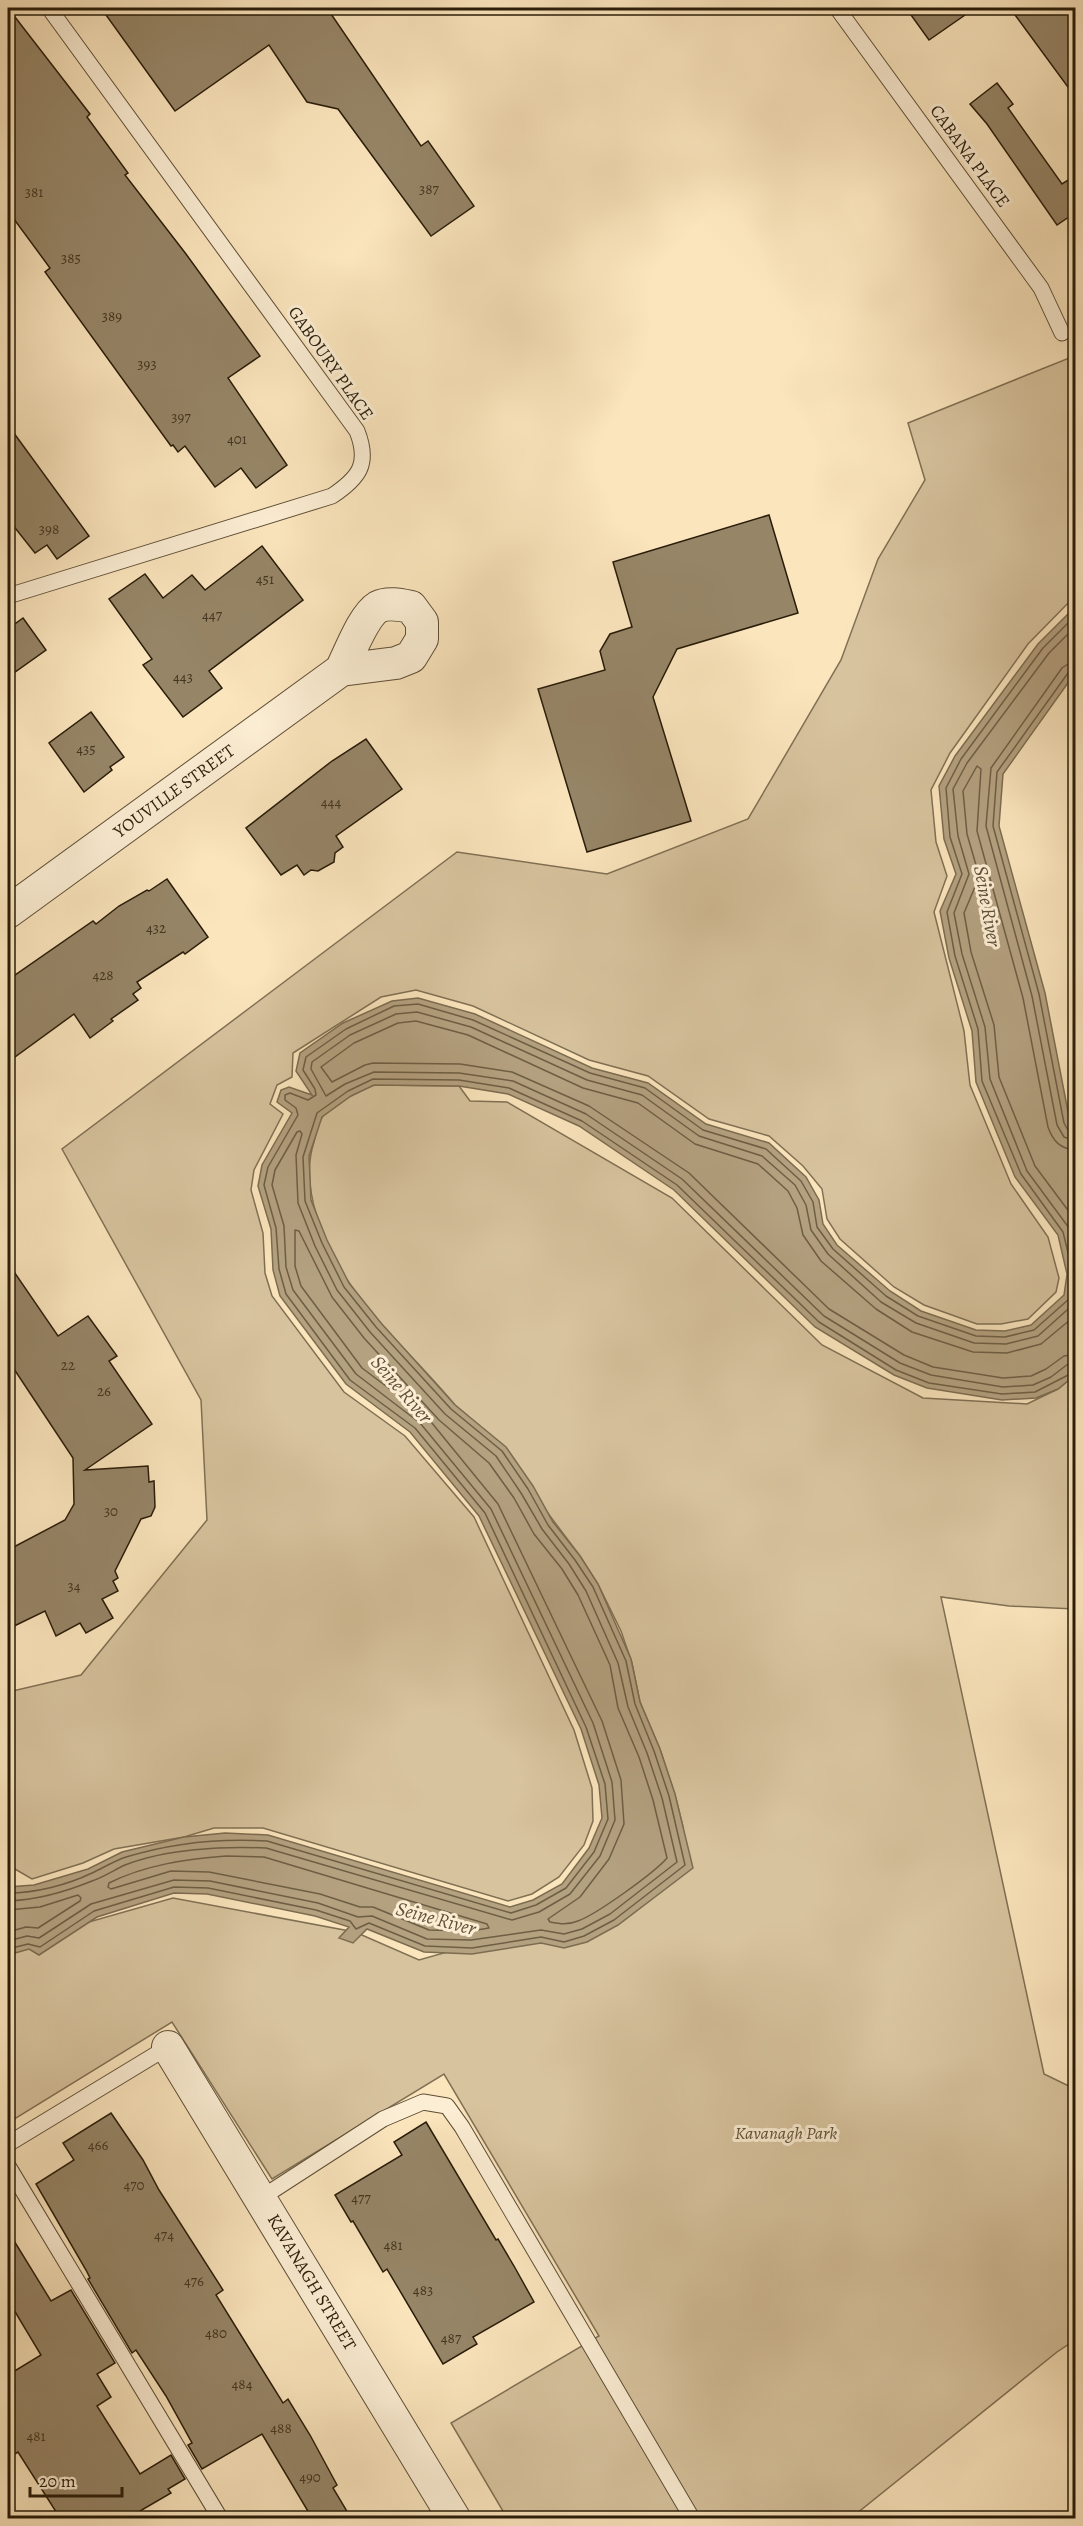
<svg xmlns="http://www.w3.org/2000/svg" width="1083" height="2526" font-family="Alegreya,serif">
<style>
.green{fill:#d7c39e;stroke:#807054;stroke-width:1.5}
.water{fill:#b4a180;stroke:#7c6c50;stroke-width:1.5}
.lines{fill:none;stroke-linecap:round;stroke-linejoin:round}
.shore{stroke:#6e5e44;stroke-width:1.5}
.building{fill:#968567;stroke:#291c09;stroke-width:1.5}
.service-casing{stroke:#5e4e36;stroke-width:17}
.minor-casing{stroke:#5e4e36;stroke-width:34}
.service{stroke:#fceed4;stroke-width:15}
.minor{stroke:#fceed4;stroke-width:32}
.labels{text-anchor:middle;stroke-width:6;stroke-linejoin:round;paint-order:stroke}
.number-label{font-size:15px;fill:#443620}
.street-label{font-size:18px;fill:#291c09;stroke:#fceed4}
.park-label{font-size:18px;font-style:italic;fill:#5d4e36;stroke:#fceed4}
.water-label{font-size:20px;font-style:italic;fill:#615139;stroke:#fceed4}
</style>
<rect width="100%" height="100%" fill="#fbe5bd"/>
<filter id="stains"><feTurbulence type="fractalNoise" baseFrequency=".00333" numOctaves="4"/><feColorMatrix values="0 0 0 0 .2 0 0 0 0 .09 0 0 0 0 .02 0 0 0 .5 -.17"/></filter>
<radialGradient id="worn" r=".72"><stop offset=".6" stop-color="#630" stop-opacity="0"/><stop offset="1" stop-color="#630" stop-opacity=".3"/></radialGradient>
<g class="green">
<path d="M1074 356 1075 596 1028 644 950 753 931 790 936 842 947 876 934 912 964 1031 970 1085 1011 1184 1048 1237 1059 1278 1056 1292 1028 1319 1001 1324H977L924 1305 894 1287 840 1239 827 1219 822 1189 803 1166 769 1136 709 1119 648 1076 589 1060 473 1006 416 990 381 997 293 1053 292 1077 277 1085 270 1104 283 1114 254 1170 251 1190 263 1233 265 1273 272 1296 344 1392 405 1436 474 1517 574 1730 592 1788 593 1821 584 1845 559 1877 532 1894 508 1901 263 1828H214L184 1837 114 1849 83 1863 32 1879 8 1865V1692L81 1675 207 1520 201 1400 62 1149 457 852 607 874 748 819 841 660 878 559 925 480 908 423Z"/>
<path d="M374 1085 459 1086 470 1101 507 1102 672 1198 822 1345 923 1398 1027 1404 1058 1389 1075 1375V1609L1009 1606 941 1597 1044 2074 1075 2089V2340L1057 2352 851 2518H507L451 2423 599 2336 444 2074 272 2179 172 2022 8 2123V1945L173 1898 355 1932 419 1960 660 1892 683 1827 675 1795 660 1749 640 1702 632 1663 621 1631 598 1584 580 1556 547 1512 467 1415 455 1405C421 1364 380 1328 350 1284 324 1246 299 1187 314 1142 316 1134 318 1122 323 1116 336 1102 357 1093 374 1085Z"/>
</g>
<path class="water" d="M1075 607V673L1003 774 999 826 1045 993 1070 1122 1075 1132V1375L1058 1389 1036 1398 1002 1400 927 1388 894 1375 815 1327 674 1190 579 1126 508 1094 459 1086 374 1085 351 1096 322 1117 309 1156 311 1200 327 1240 349 1283 381 1323 455 1405 506 1447 533 1486 553 1522 580 1556 598 1584 631 1659 640 1702 660 1749 675 1794 693 1868 618 1925 587 1942 564 1948 541 1943 472 1954 424 1952 367 1929 353 1943 339 1938 349 1927 315 1916 207 1894 174 1893 97 1917 39 1955 29 1949 8 1955V1887L34 1885 88 1869 122 1852 184 1837 225 1833 268 1835 510 1907 533 1900 562 1884 589 1848 602 1818 599 1785 581 1729 479 1516 410 1432 346 1384 280 1296 273 1270 271 1229 258 1186 262 1165 292 1113 277 1102 281 1090 289 1087 312 1095 296 1071 300 1053 343 1023 392 1001 418 998 475 1014 592 1068 648 1083 706 1124 769 1143 806 1177 819 1200 823 1224 837 1245 890 1291 921 1311 976 1330 1005 1331 1031 1325 1064 1295 1067 1274 1058 1235 1015 1177 976 1082 972 1031 949 958 940 911 956 874 944 839 939 786 955 756 1038 644Z"/>
<g class="lines">
<g class="shore">
<path d="M1076 626 1049 653 967 763 953 789 958 836 969 874 954 913 962 954 985 1027 990 1079 1027 1171 1069 1228 1076 1252"/>
<path d="M1076 662 1068 664 1062 668 991 768 986 826 1032 996 1057 1125 1064 1137 1076 1141"/>
<path d="M1076 670 1068 673 997 772 993 826 1039 994 1064 1123 1069 1132 1076 1134"/>
<path d="M1076 1150C1060 1149 1053 1141 1048 1127L1023 998 977 831 981 769 977 766 963 791 967 834 978 872 977 882 964 913 971 952 994 1025 999 1077 1035 1166 1076 1221"/>
<path d="M295 1230 299 1231 332 1297 364 1338 439 1420 489 1463 514 1498 534 1534 562 1569 578 1595 610 1665 618 1708 639 1757 653 1800 667 1858C654 1873 597 1914 578 1921 568 1925 560 1924 550 1922L548 1919 580 1897 609 1859 624 1824 621 1780 602 1721 498 1504 427 1417 362 1368 301 1286 295 1266Z"/>
<path d="M1076 1302 1038 1336 1006 1344 974 1343 916 1323 881 1302 828 1254 811 1230 806 1205 795 1185 762 1156 699 1136 642 1095 587 1080 471 1027 417 1012 396 1014 350 1035 312 1062 311 1069 326 1096 345 1084 374 1072 459 1073 513 1081 586 1114 682 1179 824 1316 900 1363 931 1375 1003 1387 1033 1385 1051 1377 1068 1364 1076 1363"/>
<path d="M1076 1315 1041 1344 1007 1353 973 1352 912 1332 876 1309 821 1261 803 1235 797 1208 788 1191 758 1164 695 1144 638 1103 583 1088 468 1035 416 1021 398 1023 354 1043 321 1067 332 1082 365 1065 373 1063 460 1064 512 1072 589 1106 689 1173 829 1309 904 1355 933 1367 1003 1378 1031 1376 1046 1369 1064 1356 1076 1354"/>
<path d="M226 1856 264 1857 487 1924 489 1928 471 1931 429 1930 373 1907H360L320 1894 209 1872 171 1871 111 1889 108 1887 109 1883C145 1865 186 1859 226 1856Z"/>
<path d="M8 1893C36 1893 67 1885 92 1873 103 1868 114 1861 126 1857 172 1843 219 1838 267 1841L511 1913 536 1905 566 1888 594 1852 608 1819 605 1784 586 1727 485 1513 415 1428 350 1380 286 1294 279 1269 276 1228 264 1185 268 1167 298 1115 296 1108 285 1100V1095L290 1093 308 1100 316 1095 315 1089 303 1070 306 1057 346 1029 394 1006 418 1004 473 1020 590 1073 645 1088 703 1130 766 1149 801 1181 813 1202 817 1227 833 1249 886 1296 918 1316 976 1336 1005 1337 1034 1330 1069 1299 1073 1273 1063 1232 1021 1174 982 1081 978 1029 955 956 947 912 962 874 950 837 946 788 961 759 1043 648 1076 615"/>
<path d="M8 1901C37 1900 65 1892 92 1881 104 1877 114 1870 125 1865 166 1849 222 1846 266 1848L512 1920 539 1912 570 1894 600 1856 615 1820 612 1782 593 1723 491 1509 420 1423 356 1374 293 1290 286 1267 284 1226 272 1185 275 1170 297 1132 300 1131 302 1134 296 1155 298 1203 315 1246 337 1290 370 1332 445 1414 496 1456 521 1493 542 1529 569 1564 586 1591 618 1663 628 1707 647 1753 662 1798 677 1862 610 1914 582 1929 564 1934 541 1930 471 1940 427 1939 372 1916 358 1917 318 1903 210 1881 174 1880 91 1904 39 1938 27 1936 8 1941"/>
<path d="M8 1910 40 1907 78 1895 81 1898 80 1901 38 1928 26 1927 8 1932"/>
<path d="M8 1949 28 1944 40 1947 94 1911 174 1887 208 1888 316 1910 350 1921 356 1929 369 1923 425 1946 472 1948 541 1937 564 1942 584 1936 614 1920 685 1865 669 1796 654 1751 635 1704 626 1661 593 1587 575 1560 548 1525 528 1489 502 1451 451 1409 376 1327 344 1287 322 1243 305 1201 303 1157 317 1113 348 1091 373 1079 459 1080 509 1088 582 1121 677 1185 819 1322 896 1370 929 1383 1002 1394 1035 1392 1076 1371"/>
</g>
</g>
<g class="building">
<path d="M8 8 90 114 87 117 128 173 125 175 186 254 260 356 228 378 287 465 256 488 241 468 215 487 185 446 178 452 173 445 171 446 45 272 50 268 8 211Z"/>
<path d="M101 8H327L421 146 428 141 474 206 431 236 338 109 307 102 269 45 175 111Z"/>
<path d="M906 8H975L929 40Z"/>
<path d="M1010 8H1064L1076 24V98Z"/>
<path d="M997 83 1013 104 1008 108 1062 184 1076 175V212L1057 225 987 124 970 104Z"/>
<path d="M8 425 89 536 57 559 47 545 35 553 8 519Z"/>
<path d="M769 515 798 613 677 649 653 697 691 821 587 852 538 689 605 670 600 651 610 634 632 627 613 562Z"/>
<path d="M262 546 303 600 209 671 222 688 183 717 143 665 152 659 109 599 145 574 163 598 192 575 205 590Z"/>
<path d="M23 618 46 650 8 677V629Z"/>
<path d="M91 712 124 757 110 767 112 770 84 792 49 743Z"/>
<path d="M366 739 402 789 336 836 343 847 335 853 334 862 318 871 311 870 304 875 297 865 281 875 246 828 332 761Z"/>
<path d="M167 879 208 937 185 954 183 952 137 982 141 988 133 994 138 1000 111 1019 113 1021 90 1038 74 1014 8 1062V980L93 921 96 924 119 906 147 890 149 891Z"/>
<path d="M8 1263 58 1336 88 1316 117 1356 109 1361 152 1424 85 1470 148 1466 149 1482 154 1481 155 1507 151 1516 141 1519 115 1571 118 1578 113 1581 118 1591 102 1599 113 1618 86 1633 80 1623 56 1636 45 1611 8 1629V1550L65 1520 74 1504 73 1458 8 1360Z"/>
<path d="M111 2113 143 2160 159 2190 223 2290 216 2295 283 2403 288 2399 310 2435 337 2485 333 2488 351 2518H312L262 2434 202 2469 188 2445 192 2443 166 2396 136 2350 132 2353 88 2279 90 2278 86 2270 36 2184 74 2160 63 2143Z"/>
<path d="M426 2122 496 2240 498 2239 514 2266 534 2302 473 2337 477 2344 443 2364 387 2269 383 2272 353 2221 351 2222 335 2195 402 2155 394 2142Z"/>
<path d="M8 2231 51 2301 71 2290 115 2363 97 2374 111 2397 97 2406 140 2474 171 2455 185 2479 168 2489 171 2493 128 2518H60L18 2452 8 2458V2375L41 2355 8 2300Z"/>
</g>
<g class="lines">
<defs>
<g id="service">
<path d="M837 8 1041 288 1062 333"/>
<path d="M8 596 332 496C359 478 370 464 357 431L49 8"/>
<path d="M8 2144 168 2047"/>
<path d="M8 2166 220 2518"/>
<path d="M261 2198 383 2119 423 2102 447 2106 462 2127 692 2518"/>
</g>
<g id="minor">
<path d="M8 912 341 670C349 655 363 616 378 607 388 602 401 605 411 607L422 622V639L411 657 396 663 341 670"/>
<path d="M168 2047 454 2518"/>
</g>
</defs>
<use href="#service" class="service-casing"/>
<use href="#minor" class="minor-casing"/>
<use href="#service" class="service"/>
<use href="#minor" class="minor"/>
</g>
<g class="labels">
<g class="number-label">
<text x="429" y="194">387</text>
<text x="34" y="197">381</text>
<text x="71" y="263">385</text>
<text x="112" y="321">389</text>
<text x="147" y="369">393</text>
<text x="181" y="422">397</text>
<text x="237" y="444">401</text>
<text x="49" y="534">398</text>
<text x="265" y="584">451</text>
<text x="212" y="620">447</text>
<text x="183" y="682">443</text>
<text x="86" y="754">435</text>
<text x="331" y="807">444</text>
<text x="156" y="933">432</text>
<text x="103" y="980">428</text>
<text x="68" y="1370">22</text>
<text x="104" y="1396">26</text>
<text x="111" y="1516">30</text>
<text x="74" y="1591">34</text>
<text x="98" y="2150">466</text>
<text x="134" y="2190">470</text>
<text x="361" y="2203">477</text>
<text x="164" y="2240">474</text>
<text x="393" y="2250">481</text>
<text x="194" y="2286">476</text>
<text x="423" y="2295">483</text>
<text x="216" y="2338">480</text>
<text x="451" y="2343">487</text>
<text x="242" y="2389">484</text>
<text x="281" y="2433">488</text>
<text x="36" y="2441">481</text>
<text x="310" y="2482">490</text>
</g>
<g class="street-label">
<text transform="translate(970 156) rotate(54)" y="6">CABANA PLACE</text>
<text transform="translate(331 363) rotate(55)" y="6">GABOURY PLACE</text>
<text transform="translate(174 791) rotate(-36)" y="6">YOUVILLE STREET</text>
<text transform="translate(312 2282) rotate(59)" y="6">KAVANAGH STREET</text>
</g>
<g class="park-label">
<text x="786" y="2139">Kavanagh Park</text>
</g>
<g class="water-label">
<text transform="translate(988 906) rotate(80)" y="7">Seine River</text>
<text transform="translate(402 1389) rotate(49)" y="7">Seine River</text>
<text transform="translate(436 1918) rotate(15)" y="7">Seine River</text>
</g>
</g>
<rect width="1083" height="2526" fill="none" stroke="#fbe5bd" stroke-width="30"/>
<rect x="9" y="9" width="1065" height="2508" fill="none" stroke="#291c09" stroke-width="3"/>
<rect x="15" y="15" width="1053" height="2496" fill="none" stroke="#291c09" stroke-width="1.5"/>
<path d="M30 2487v9h92v-9" fill="none" stroke="#291c09" stroke-width="3"/>
<text x="39" y="2487" font-size="18" fill="#291c09" stroke="#fceed4" stroke-width="4.5" paint-order="stroke">20 m</text>
<rect width="100%" height="100%" filter="url(#stains)"/>
<rect width="100%" height="100%" fill="url(#worn)"/>
</svg>
